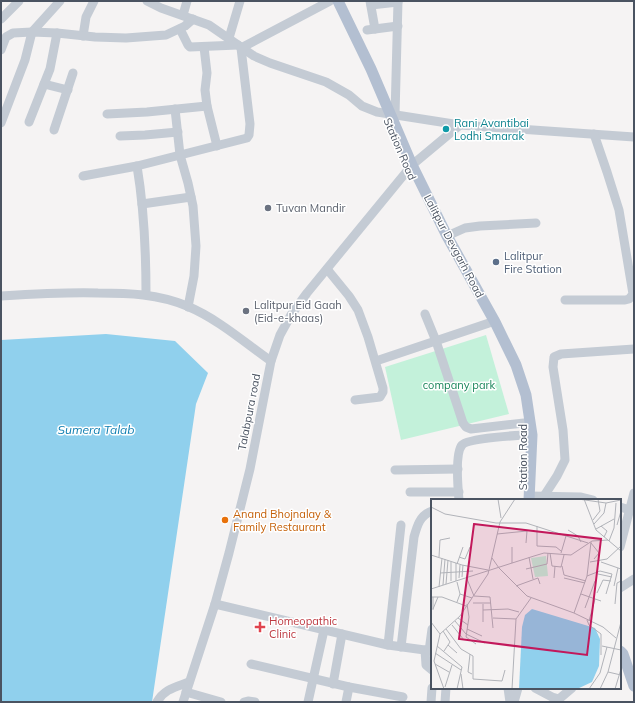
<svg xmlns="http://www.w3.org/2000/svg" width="635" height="703" font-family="Mulish,sans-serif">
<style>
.green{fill:#c3f1da}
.water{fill:#90d0ed}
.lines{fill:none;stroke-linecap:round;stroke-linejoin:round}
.minor{stroke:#c4cbd4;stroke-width:9}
.major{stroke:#b3bfd1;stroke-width:11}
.culture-dot{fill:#0f9aa8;stroke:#fff;stroke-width:1.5}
.worship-dot{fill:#6b7280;stroke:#fff;stroke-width:1.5}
.service-dot{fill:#5c6f8a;stroke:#fff;stroke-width:1.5}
.food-dot{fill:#e8710a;stroke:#fff;stroke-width:1.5}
.health-dot{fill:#e0444e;stroke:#fff;stroke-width:1.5}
.labels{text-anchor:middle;stroke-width:3;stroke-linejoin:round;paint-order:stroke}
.culture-label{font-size:11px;fill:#0d838f;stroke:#fff;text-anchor:start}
.street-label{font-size:11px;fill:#4a5361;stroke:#fff}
.worship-label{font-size:11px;fill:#5b616d;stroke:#fff;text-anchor:start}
.service-label{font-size:11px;fill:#4e5e75;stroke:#fff;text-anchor:start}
.park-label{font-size:11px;fill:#18855a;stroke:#fff}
.food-label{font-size:11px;fill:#c56008;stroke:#fff;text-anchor:start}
.health-label{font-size:11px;fill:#be3a42;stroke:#fff;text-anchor:start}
.water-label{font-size:12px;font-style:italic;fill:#0c7db1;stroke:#fff}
.inset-road{fill:none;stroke:#b1b3b9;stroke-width:1}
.view{fill:#c2185b;fill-opacity:0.15;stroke:#c2185b;stroke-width:2}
.inset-edge{fill:none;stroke:#4a5361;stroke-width:2}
</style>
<rect width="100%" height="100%" fill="#f5f3f3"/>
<path class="green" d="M486 335 509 414 401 440 385 367Z"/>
<path class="water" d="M106 334 175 341 208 373 196 404 152 702H1V340Z"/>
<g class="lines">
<g class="minor">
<path d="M147 1 161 8 209 25 254 56 270 63 326 82 349 95 362 106 377 112 460 125 634 137"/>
<path d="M370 1 375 29"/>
<path d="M371 5 398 2"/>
<path d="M183 15 187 1"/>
<path d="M1 19 19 1"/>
<path d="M180 29 188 45 190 47 238 45"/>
<path d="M367 30 398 26"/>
<path d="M83 36 86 17 94 1"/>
<path d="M229 38 240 1"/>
<path d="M204 47 207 73 205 90 207 106 217 146"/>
<path d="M1 50 6 37 13 33 32 32 57 33 95 37 126 38 166 35 185 26 193 19"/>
<path d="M44 84 68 90"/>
<path d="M175 109 180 155 188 183 193 206 196 246 194 276 188 307"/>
<path d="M107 114 147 112 207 106"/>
<path d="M395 115 398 1"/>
<path d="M29 122 50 69 57 33"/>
<path d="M1 123 25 60 32 32 60 1"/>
<path d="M54 130 73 73"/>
<path d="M120 136 145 135 178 132"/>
<path d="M137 166C144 208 146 251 146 294"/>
<path d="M83 176 137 166 247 138 249 135 250 124 241 48 330 1"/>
<path d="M142 204 191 197"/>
<path d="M447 236 465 228 480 226 536 223"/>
<path d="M327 269 349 296 358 310 368 337 383 388V392L380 397 355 400"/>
<path d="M1 296C33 294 66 292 98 293 129 293 158 294 187 306 218 319 244 342 271 361"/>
<path d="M565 300H625L629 299 633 294 619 210 607 172 594 134"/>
<path d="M425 314 436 341 463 423 466 427 471 429 524 423"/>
<path d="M376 361 489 323"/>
<path d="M395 470 458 469"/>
<path d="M410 492H459"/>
<path d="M529 496 581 497 593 500"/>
<path d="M544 496 557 476 565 460 563 430 553 367 554 357 561 354 634 349"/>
<path d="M459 500C458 489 455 453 462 445 468 438 520 435 532 435"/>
<path d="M620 507 630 510"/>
<path d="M620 547 634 493"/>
<path d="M620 588 634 579"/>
<path d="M215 604 388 645 432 651"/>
<path d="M388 645 401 525"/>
<path d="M401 647 414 537C417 526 420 515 432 511"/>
<path d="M425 650 426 665 432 670"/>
<path d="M429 651 432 629"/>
<path d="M251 664 349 687 403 697"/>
<path d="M333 684 342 634"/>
<path d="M508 688 510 702"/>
<path d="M535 688 552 697 559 699 572 688"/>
<path d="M186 692 221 702"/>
<path d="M157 702C164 689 176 687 189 682"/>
<path d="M183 702 215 604 229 553 250 469 271 361 280 335 291 315 307 293 412 165 460 125"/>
<path d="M244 702 248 701 255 702"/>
<path d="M308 702 324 630"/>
<path d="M346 702 349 687"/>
<path d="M431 702 432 688"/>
<path d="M445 702 446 688"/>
<path d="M514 702 518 688"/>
</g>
<g class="major">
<path d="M338 1 371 69 412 165 447 236 495 322 516 365 526 395 532 435 529 500"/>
<path d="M620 651 623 654 634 686"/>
</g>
</g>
<circle class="culture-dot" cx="446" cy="129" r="4"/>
<g class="worship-dot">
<circle cx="268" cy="208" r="4"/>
<circle cx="246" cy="311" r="4"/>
</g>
<circle class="service-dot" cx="496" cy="262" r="4"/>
<circle class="food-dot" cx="225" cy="520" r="4"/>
<path class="health-dot" d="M258 621h4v4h4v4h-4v4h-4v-4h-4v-4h4z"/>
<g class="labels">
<g class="culture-label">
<text x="454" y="127">Rani Avantibai<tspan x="454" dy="13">Lodhi Smarak</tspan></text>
</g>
<g class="street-label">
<text transform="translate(400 149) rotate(67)" y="4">Station Road</text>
<text transform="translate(454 246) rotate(62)" y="4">Lalitpur Devgarh Road</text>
<text transform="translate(249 412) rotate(-79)" y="4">Talabpura road</text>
<text transform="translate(523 457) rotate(-90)" y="4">Station Road</text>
</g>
<g class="worship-label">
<text x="276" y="212">Tuvan Mandir</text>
<text x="254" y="309">Lalitpur Eid Gaah<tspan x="254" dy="13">(Eid-e-khaas)</tspan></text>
</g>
<g class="service-label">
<text x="504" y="260">Lalitpur<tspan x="504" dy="13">Fire Station</tspan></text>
</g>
<g class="park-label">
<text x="459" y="389">company park</text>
</g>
<g class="food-label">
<text x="233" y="518">Anand Bhojnalay &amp;<tspan x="233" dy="13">Family Restaurant</tspan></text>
</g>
<g class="health-label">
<text x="269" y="625">Homeopathic<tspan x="269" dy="13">Clinic</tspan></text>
</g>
<g class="water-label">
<text x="96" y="434">Sumera Talab</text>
</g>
</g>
<g transform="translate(431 499)">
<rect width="190" height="190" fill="#f5f3f3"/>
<path d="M115 57 117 77 104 78 100 59Z" fill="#c3f1da"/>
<path d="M101 110 164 129 169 140 168 167 161 183 146 190H88L91 128 94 116Z" fill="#90d0ed"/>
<path class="inset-road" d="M67 0 70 19M147 0 175 4 190 1M153 0 165 31 190 52M0 8 14 15 65 24H95L157 44M162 21 169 12 167 0M163 25 173 14 175 4M186 26 190 12M106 27V47L125 48 130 52M170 27 176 32 173 38M165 30 183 20M137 31 147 37 150 43M66 35 96 32 95 44M178 42 183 29 185 4M160 44 168 54 163 60M81 48V64M119 54 121 67 130 68 133 56M130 54 135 37M0 56 31 66 57 71M8 58 9 41 19 39M28 58 34 60 39 48M98 58 102 80M61 59 68 69 96 97 143 114 172 128 185 139M159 63 176 60 190 47M170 63 190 70M25 64V82M26 65 32 48M131 67 133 76 155 82M95 70 116 65 117 54M9 74 42 72M167 75 181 78M156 77 169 72 181 75 175 95M31 78 32 66M28 79 29 66M123 79 124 67M133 79 154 84M36 80 43 97 59 98 62 129M20 82V63M26 83 29 95M15 85 17 61M12 86 14 60M85 87 107 79 109 85M183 87 187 69M8 88 11 59M0 90 103 57 113 54 140 56 161 42 177 41M166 94 172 81 180 82M150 95 170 102M0 98H11L35 107M26 103 29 95 41 99M42 104H60M36 105 38 118 35 138 45 145M184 105 186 84 190 82M154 109 164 82M2 110 7 98M2 111V98M52 111 77 110 88 113M143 114 156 77 160 43M27 119 37 126M62 119 85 120M156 121 158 126 170 135V156M24 122 35 135 54 144M158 122 164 100M0 123 9 135M52 123V105M21 126 33 141M15 130 30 150 42 157V180L71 182 74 171M36 130 51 137M12 132 19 143 13 152M17 146 26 154M6 147 31 168 26 190M171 147 190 151M4 154 30 171M39 155 37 173 41 175M4 165 18 173M177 173 190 176M30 175 32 190M14 188 21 166M13 190 3 162 9 135 29 117 57 75 69 23 84 0M81 190 85 120 100 99M158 190 169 174 176 148M169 190 177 173 190 123M184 190 190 170"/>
<path class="view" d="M43 25 170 40 156 156 28 140Z"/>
<rect width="190" height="190" class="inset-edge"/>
</g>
<rect width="635" height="703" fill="none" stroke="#4a5361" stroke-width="4"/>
</svg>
